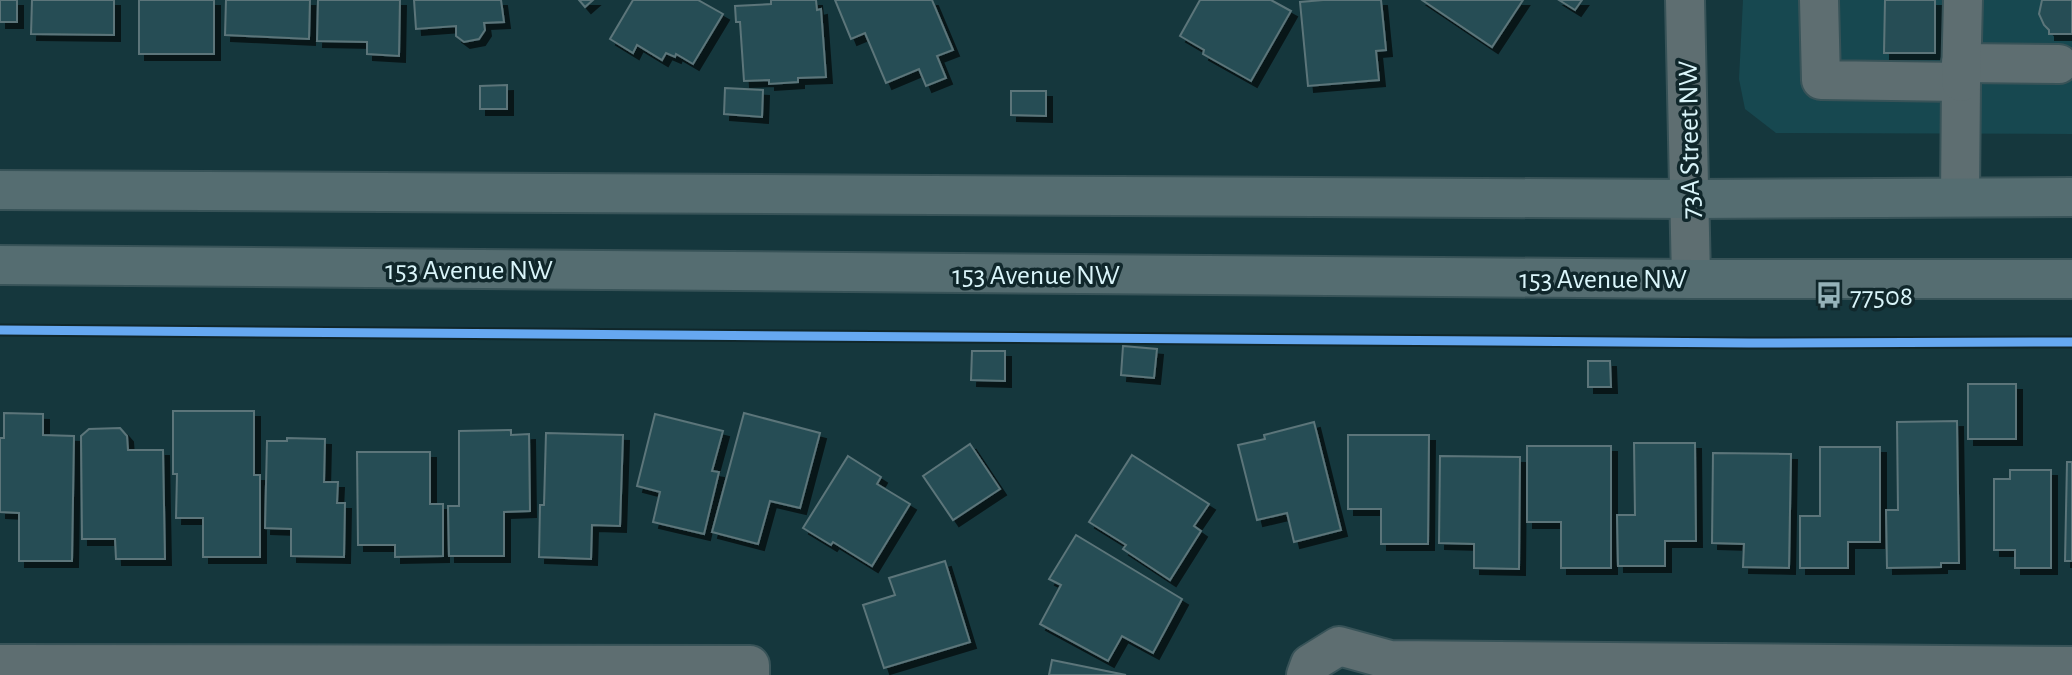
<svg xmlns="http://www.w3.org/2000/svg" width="2072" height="675" font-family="'Alegreya Sans',sans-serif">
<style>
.built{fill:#174850}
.building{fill:#284e54;stroke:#5b757a;stroke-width:2;filter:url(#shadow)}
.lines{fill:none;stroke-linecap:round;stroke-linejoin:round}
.minor-casing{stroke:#385358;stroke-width:42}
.major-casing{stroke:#385358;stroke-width:42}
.minor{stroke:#5e6e71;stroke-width:38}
.major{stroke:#556d71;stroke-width:38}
.cycleway-casing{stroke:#10272b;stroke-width:13}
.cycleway{stroke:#66a8f1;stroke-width:9}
.labels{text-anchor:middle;stroke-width:7;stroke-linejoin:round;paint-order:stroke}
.street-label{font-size:28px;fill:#daf5fa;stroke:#10272b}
.poi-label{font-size:28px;fill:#daf5fa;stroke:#10272b;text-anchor:start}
</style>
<defs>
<filter id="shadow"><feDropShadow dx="6" dy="6" stdDeviation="0" flood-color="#0009"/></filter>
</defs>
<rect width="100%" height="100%" fill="#15373d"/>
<path class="built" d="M1743 0H2072V134L1776 133 1745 109 1739 79Z"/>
<g class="building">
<rect x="0" y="0" width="17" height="22"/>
<path d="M32 0H114V35L31 34Z"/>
<rect x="139" y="0" width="75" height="54"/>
<path d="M226 0H310L309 39 225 35Z"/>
<path d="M318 0H400L399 56 367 54V42L317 41Z"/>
<path d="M414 0H501L504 22 484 23 485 30 479 39 464 42 456 36V26L416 29Z"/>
<path d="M579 0H593L585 7Z"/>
<path d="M633 0H698L723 14 693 64 676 54 675 57 666 53 662 60 637 45 633 53 610 39Z"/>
<path d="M771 0H816L817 10 821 9 826 77 798 78V82L769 84V80L744 81 740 22H736L735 6 771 4Z"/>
<path d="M835 0H932L953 50 937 56 946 78 926 86 919 69 886 83 865 33 851 39Z"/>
<path d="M1200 0H1271L1291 11 1251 81 1203 54 1204 50 1180 36Z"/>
<path d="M1323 0H1381L1386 50 1376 51 1379 80 1308 86 1300 2Z"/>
<path d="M1422 0H1523L1492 47Z"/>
<path d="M1559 0H1582L1575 10Z"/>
<path d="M1885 0H1935V53H1884Z"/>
<path d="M2042 0H2072V34H2049V30L2044 25 2039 14Z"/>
<path d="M507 85V109H480V86Z"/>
<path d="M725 88 763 90 762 117 724 114Z"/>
<path d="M1011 91H1046V116L1011 115Z"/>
<path d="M1123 346 1157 349 1154 378 1121 375Z"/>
<path d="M972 351H1005V381L971 380Z"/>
<path d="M1588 361H1610L1611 387H1588Z"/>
<rect x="1968" y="384" width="48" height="55"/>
<path d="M173 411H254V475H260V557H203V518H176L177 474H173Z"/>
<path d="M4 413 43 414V435L74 436 72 561H19V513L0 512V438H4Z"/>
<path d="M744 413 820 433 800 508 770 501 758 544 712 532Z"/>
<path d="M655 414 723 431 712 471 719 472 704 534 653 522 660 492 637 486Z"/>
<path d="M1957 421 1959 563H1941V567L1887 568 1886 510H1898L1897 422Z"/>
<path d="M1314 422 1341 530 1294 542 1287 513 1257 520 1238 445 1265 439 1264 435Z"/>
<path d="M120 428 127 436 128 450H163L165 559H116L115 539H82L81 436 89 429Z"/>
<path d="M511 430V435L529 434 530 511 504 512V556H449L448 506H459V431Z"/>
<path d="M546 433 623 435 620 526 592 525 591 559 539 557 540 505H544Z"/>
<path d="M1348 435H1429L1428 544H1381V509H1348Z"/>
<path d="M287 438 325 439 324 482H338L337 503H345L344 557 291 556V529L265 528 267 441H287Z"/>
<path d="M1634 443H1695L1696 541H1665V566H1618L1617 515H1635Z"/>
<path d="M970 444 1000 489 953 520 923 476Z"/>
<path d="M1527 446H1611V568H1561V522H1527Z"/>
<path d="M1820 447H1880V542H1848V568H1800V516H1820Z"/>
<path d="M357 452H430V504H443V556L395 557V545H358Z"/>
<path d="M1713 453 1791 454 1789 568 1743 567 1744 544 1712 543Z"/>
<path d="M1132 455 1209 504 1194 526 1201 531 1170 580 1123 549 1126 545 1089 522Z"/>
<path d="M848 456 881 477 877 484 910 504 872 566 833 542 831 545 803 528Z"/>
<path d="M1440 456 1520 457 1519 569 1474 568V544L1439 543Z"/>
<path d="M2067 462H2072V561H2065Z"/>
<path d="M2010 470H2051V568H2015V550H1994V479H2010Z"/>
<path d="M1076 535 1182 599 1153 653 1122 636 1108 661 1040 624 1061 585 1049 579Z"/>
<path d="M945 561 970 642 884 668 863 605 895 595 889 578Z"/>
<path d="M1052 660 1126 675H1049Z"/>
</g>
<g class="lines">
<defs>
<g id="minor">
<path d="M1685 0 1691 279"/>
<path d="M1819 0 1821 80 1961 82 1960 197"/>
<path d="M1961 63 2059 64"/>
<path d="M1961 82 1963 0"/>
<path d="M0 664 750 665V675"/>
<path d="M1306 675 1310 664 1339 646 1390 660 2072 666"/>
</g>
<g id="major">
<path d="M0 190 1690 199 2072 197"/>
<path d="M0 265 1691 279H2072"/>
</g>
</defs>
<use href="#minor" class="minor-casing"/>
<use href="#major" class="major-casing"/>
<use href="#minor" class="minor"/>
<use href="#major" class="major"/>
<defs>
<path id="cycleway" d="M0 330 1749 343 2072 342"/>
</defs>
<use href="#cycleway" class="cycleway-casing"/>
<use href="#cycleway" class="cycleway"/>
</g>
<defs>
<symbol id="bus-bare" viewBox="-9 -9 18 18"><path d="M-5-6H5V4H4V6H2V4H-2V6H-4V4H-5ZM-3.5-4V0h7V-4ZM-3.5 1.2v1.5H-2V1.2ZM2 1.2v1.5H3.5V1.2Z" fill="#95b2b8" stroke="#10272b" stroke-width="2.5" paint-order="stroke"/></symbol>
</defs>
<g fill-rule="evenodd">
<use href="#bus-bare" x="1810" y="276" width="38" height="38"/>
</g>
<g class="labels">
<g class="street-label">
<text transform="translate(1688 140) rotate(-91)" y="10">73A Street NW</text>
<text x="469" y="279">153 Avenue NW</text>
<text x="1036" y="284">153 Avenue NW</text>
<text x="1603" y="288">153 Avenue NW</text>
</g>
<g class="poi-label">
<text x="1850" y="305">77508</text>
</g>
</g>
</svg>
